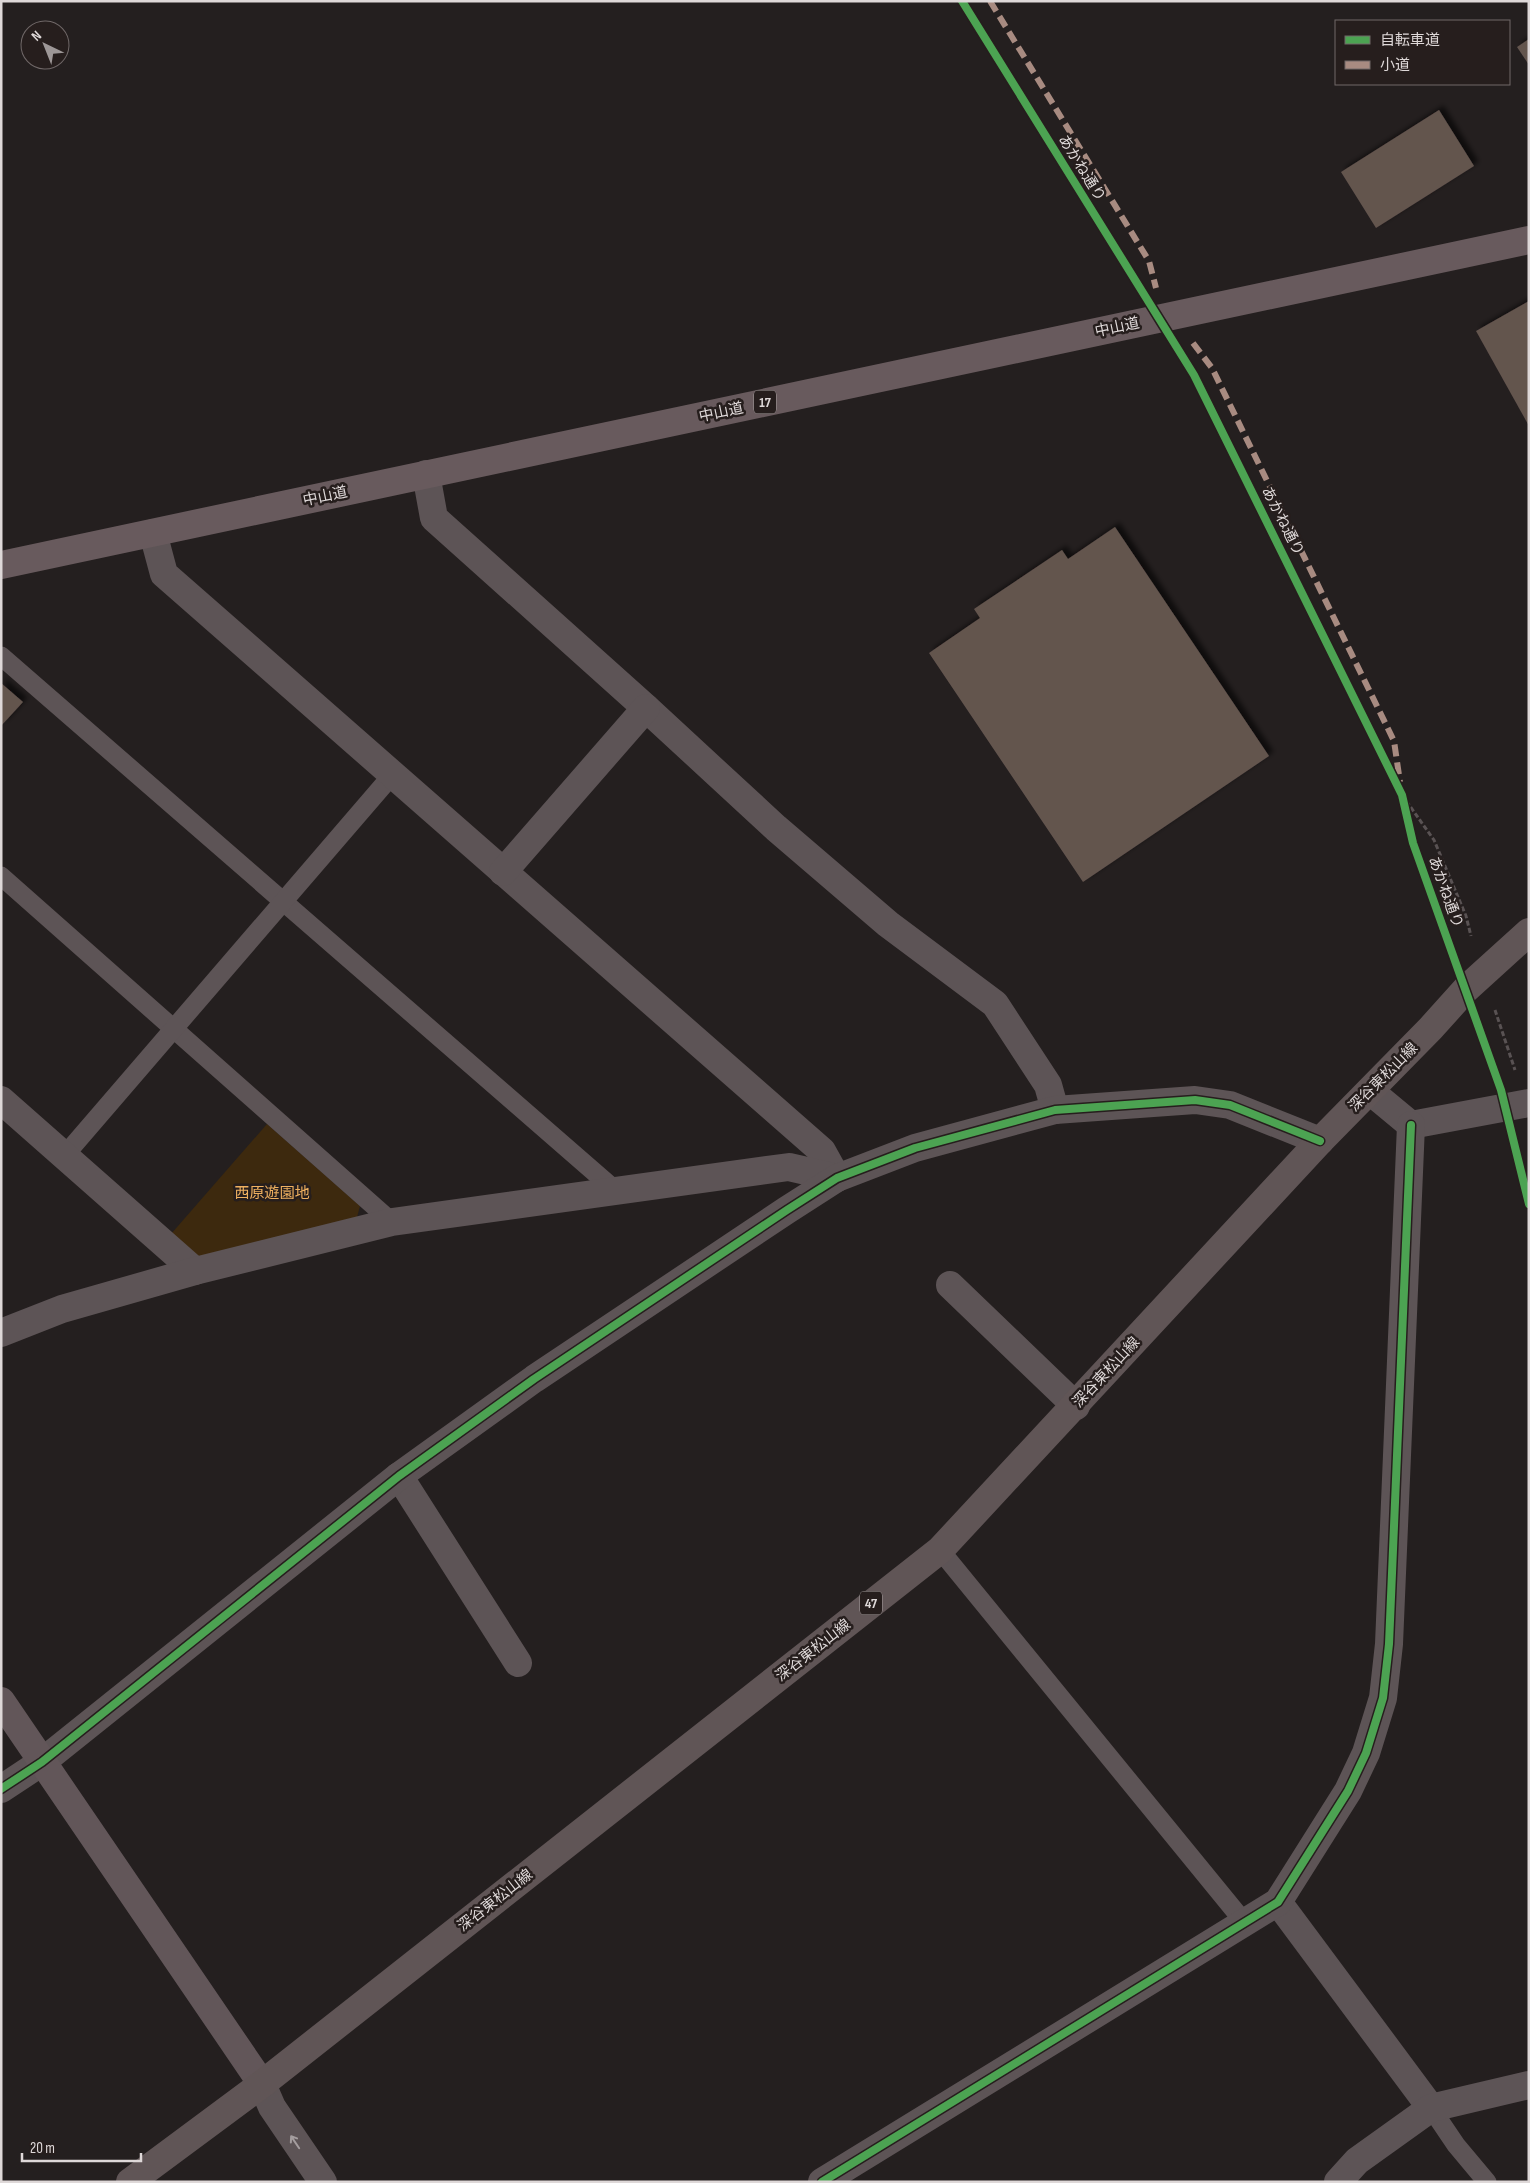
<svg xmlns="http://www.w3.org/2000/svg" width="1530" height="2183" font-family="'Sofia Sans Condensed','Noto Sans JP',sans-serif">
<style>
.green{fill:#3d290e}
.building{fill:#63544e;filter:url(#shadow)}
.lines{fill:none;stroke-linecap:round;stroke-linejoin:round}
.path{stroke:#595253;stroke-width:3;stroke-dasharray:5 2.5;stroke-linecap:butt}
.lane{stroke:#5d5456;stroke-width:19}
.street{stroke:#5d5456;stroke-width:28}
.secondary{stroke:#625659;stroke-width:28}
.primary{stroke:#605556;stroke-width:28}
.highway{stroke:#685a5d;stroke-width:28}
.quiet{stroke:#a88b81;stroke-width:6;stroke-dasharray:12 6;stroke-linecap:butt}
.cycleway-casing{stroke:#261e1d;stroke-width:11}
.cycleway{stroke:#4ca352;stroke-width:8}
.oneway{stroke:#a49d9e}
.labels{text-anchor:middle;stroke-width:5;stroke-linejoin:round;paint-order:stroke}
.shield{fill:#261e1d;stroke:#a7a0a0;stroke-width:1}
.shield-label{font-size:14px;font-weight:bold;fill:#ded8d8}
.street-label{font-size:15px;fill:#ded8d8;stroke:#261e1d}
.park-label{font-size:15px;fill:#f0b160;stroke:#261e1d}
</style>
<defs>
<filter id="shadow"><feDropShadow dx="4.5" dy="-4.5" stdDeviation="2.5" flood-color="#0009"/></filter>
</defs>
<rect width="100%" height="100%" fill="#241f1f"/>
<path class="green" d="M267 1124 360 1206 356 1221 201 1258 171 1234Z"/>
<g class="building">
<path d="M1529 39V65L1517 47Z"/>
<path d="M1439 110 1474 166 1376 228 1341 172Z"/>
<path d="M1529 301V426L1476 331Z"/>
<path d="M1115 527 1269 756 1083 882 929 653 980 618 974 609 1062 550 1068 559Z"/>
<path d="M1 683 23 702 1 726Z"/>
</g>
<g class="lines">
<g class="path">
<path d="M1402 795 1434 840 1466 916 1471 936"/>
<path d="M1495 1010 1515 1070"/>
</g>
<g class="lane">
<path d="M1 656 615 1190"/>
<path d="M1 876 392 1222"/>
<path d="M65 1155 393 774"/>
<path d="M940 1550 1244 1922"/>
<path d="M1431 2108 1456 2145 1487 2182"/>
</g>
<g class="street">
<path d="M426 474 434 518 646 708 776 828 888 924 995 1004 1048 1085 1055 1110"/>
<path d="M153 533 164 574 822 1151 837 1178"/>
<path d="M503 872 646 708"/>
<path d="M1370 1091 1411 1125 1529 1103"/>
<path d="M1 1100 195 1271"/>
<path d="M950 1285 1076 1406"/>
<path d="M1 1333 62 1309 195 1271 392 1222 789 1167 837 1178"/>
<path d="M399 1476 518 1663"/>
<path d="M1 1789 42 1762 399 1476 534 1379 787 1210 837 1178 915 1148 1055 1110 1195 1100 1230 1105 1320 1141"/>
<path d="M1278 1902 1431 2108"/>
<path d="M262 2084 272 2107 323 2182"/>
<path d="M822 2182 1278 1902 1348 1791 1366 1753 1383 1698 1389 1644 1411 1125"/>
<path d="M1338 2182 1357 2161 1431 2108 1529 2085"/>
</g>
<path class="secondary" d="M1 1701 262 2084"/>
<path class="primary" d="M130 2182 262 2084 940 1550 1320 1141 1431 1028 1466 989 1529 932"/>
<path class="highway" d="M1 565 1529 240"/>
<g class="quiet">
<path d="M990 1 1149 261 1156 288"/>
<path d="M1193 343 1212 368 1394 741 1400 782"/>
</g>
<defs>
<g id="cycleway">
<path d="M962 1 1194 375 1402 795 1413 843 1501 1090 1529 1204"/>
<path d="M1 1789 42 1762 399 1476 534 1379 787 1210 837 1178 915 1148 1055 1110 1195 1100 1230 1105 1320 1141"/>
<path d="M822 2182 1278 1902 1348 1791 1366 1753 1383 1698 1389 1644 1411 1125"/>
</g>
</defs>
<use href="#cycleway" class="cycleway-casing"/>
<use href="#cycleway" class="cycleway"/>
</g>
<defs><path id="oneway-shaft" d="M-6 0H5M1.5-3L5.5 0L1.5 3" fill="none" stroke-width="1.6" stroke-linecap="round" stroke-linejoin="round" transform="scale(1.25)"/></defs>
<use class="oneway" href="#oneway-shaft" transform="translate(295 2142) rotate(-124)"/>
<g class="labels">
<g class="shield">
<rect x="754" y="390.5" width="22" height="23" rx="4"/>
<rect x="860" y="1591.5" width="22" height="23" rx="4"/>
</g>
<g class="shield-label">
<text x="765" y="407">17</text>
<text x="871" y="1608">47</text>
</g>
<g class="street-label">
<text transform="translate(1082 168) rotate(58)" y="5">あかね通り</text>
<text transform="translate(1117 327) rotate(-12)" y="5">中山道</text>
<text transform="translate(721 412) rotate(-12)" y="5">中山道</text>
<text transform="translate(325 496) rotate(-12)" y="5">中山道</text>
<text transform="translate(1283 521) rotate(63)" y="5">あかね通り</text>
<text transform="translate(1446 892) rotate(70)" y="5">あかね通り</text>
<text transform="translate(1383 1077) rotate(-45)" y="5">深谷東松山線</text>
<text transform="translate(1106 1372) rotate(-47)" y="5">深谷東松山線</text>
<text transform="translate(813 1650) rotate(-38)" y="5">深谷東松山線</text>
<text transform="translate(495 1900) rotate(-38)" y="5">深谷東松山線</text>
</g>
<g class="park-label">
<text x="272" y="1198">西原遊園地</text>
</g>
</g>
<rect width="1530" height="2183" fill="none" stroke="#ded8d8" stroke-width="5"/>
<rect x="1335" y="20" width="175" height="65" fill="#261e1d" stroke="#706868"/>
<rect x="1345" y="36" width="25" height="8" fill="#4ca352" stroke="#706868"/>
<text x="1380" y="45" font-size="15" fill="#ded8d8">自転車道</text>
<rect x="1345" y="61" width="25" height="8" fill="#a88b81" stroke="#706868"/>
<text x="1380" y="70" font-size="15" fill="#ded8d8">小道</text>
<g transform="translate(45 45) rotate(317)"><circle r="24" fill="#261e1d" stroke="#706868"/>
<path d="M0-4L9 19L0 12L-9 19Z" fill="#9d9797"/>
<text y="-8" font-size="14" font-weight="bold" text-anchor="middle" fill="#ded8d8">N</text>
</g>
<path d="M22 2153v8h119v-8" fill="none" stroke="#ded8d8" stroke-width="2.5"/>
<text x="30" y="2153" font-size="15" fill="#ded8d8" stroke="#261e1d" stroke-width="4" paint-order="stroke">20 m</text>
</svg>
